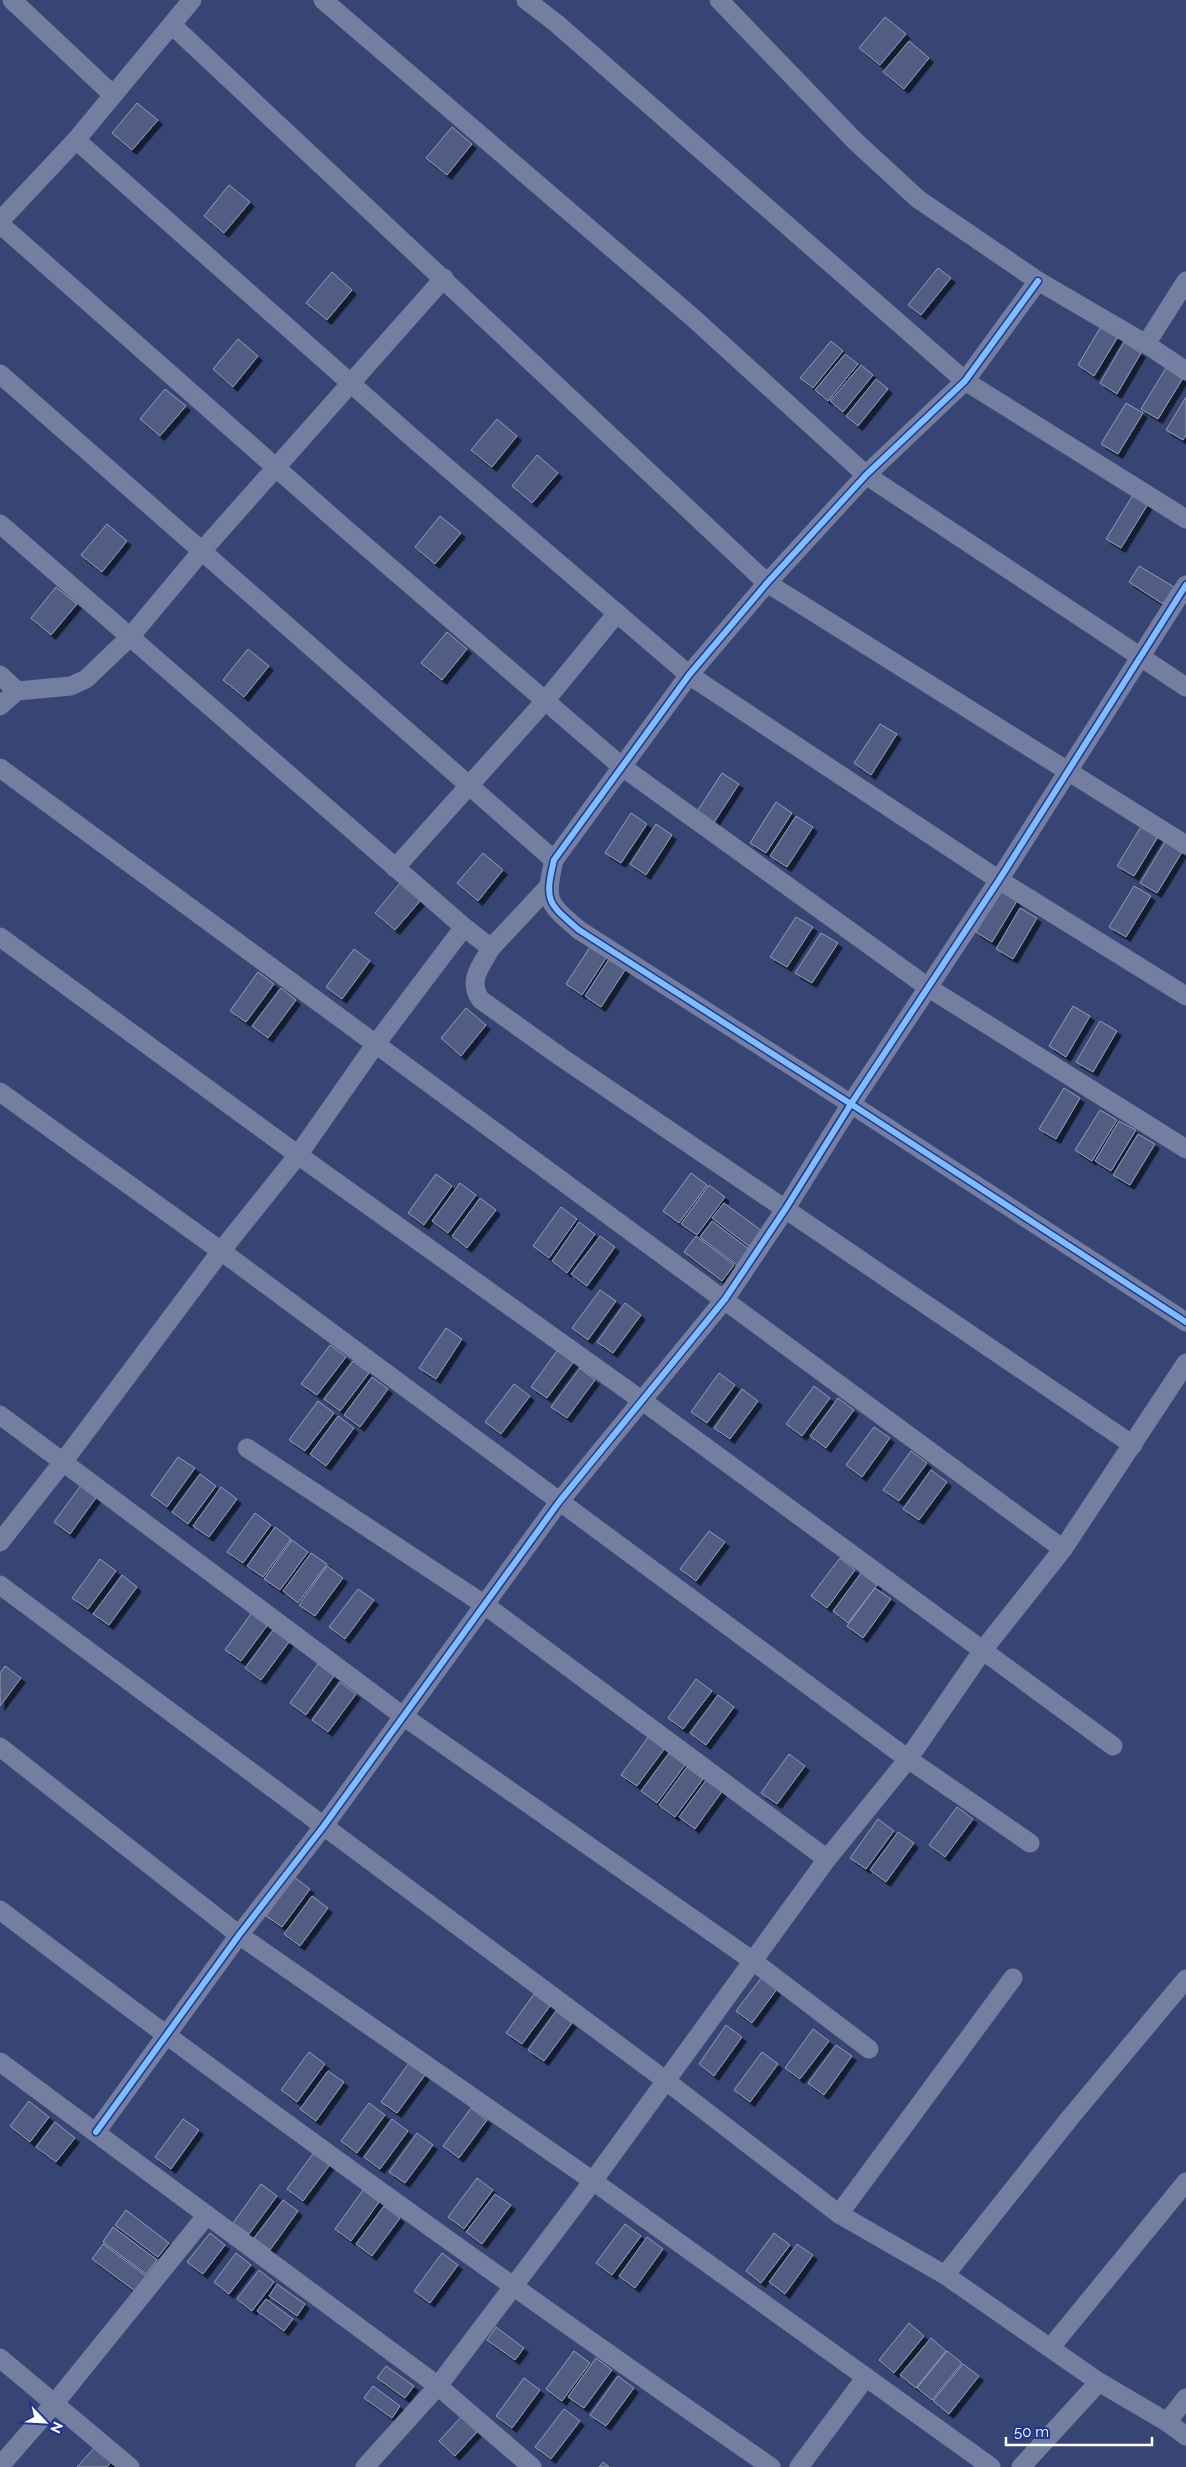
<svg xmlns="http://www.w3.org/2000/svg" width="1186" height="2467" font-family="Raleway,sans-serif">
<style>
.building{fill:#515d83;stroke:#939bb6;filter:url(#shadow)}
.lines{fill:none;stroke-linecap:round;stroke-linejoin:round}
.minor{stroke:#737ea0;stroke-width:19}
.cycleway-casing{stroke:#1d378f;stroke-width:9}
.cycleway{stroke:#80bcff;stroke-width:6}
</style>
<defs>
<filter id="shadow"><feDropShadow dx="4.5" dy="4.5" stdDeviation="0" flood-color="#0009"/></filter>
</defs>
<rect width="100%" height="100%" fill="#374575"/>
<g class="building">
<path d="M885 17 906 34 880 65 859 48Z"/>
<path d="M909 41 929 58 904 89 883 72Z"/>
<path d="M137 103 158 120 132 150 112 133Z"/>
<path d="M452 127 472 144 447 175 426 158Z"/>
<path d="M229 185 250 202 224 233 204 216Z"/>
<path d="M938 268 951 278 921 315 908 305Z"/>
<path d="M332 272 352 290 327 320 306 303Z"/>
<path d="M1102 325 1119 335 1094 376 1078 365Z"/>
<path d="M238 339 258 356 233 387 213 369Z"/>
<path d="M831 341 843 351 813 388 800 378Z"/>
<path d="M1124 342 1141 353 1117 394 1100 383Z"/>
<path d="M845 354 858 364 828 401 815 390Z"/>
<path d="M861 365 873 375 843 412 830 401Z"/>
<path d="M1166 368 1183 378 1158 419 1141 409Z"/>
<path d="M876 379 888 389 858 426 846 416Z"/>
<path d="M165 389 186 406 160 436 140 419Z"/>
<path d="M1186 397V435L1183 440 1166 430Z"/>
<path d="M1126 403 1143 413 1118 454 1101 444Z"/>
<path d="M497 419 517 436 492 467 471 450Z"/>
<path d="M537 455 558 473 532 503 512 486Z"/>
<path d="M1133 495 1148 504 1121 548 1106 539Z"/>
<path d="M440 516 461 533 435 564 415 547Z"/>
<path d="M107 524 127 541 102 572 81 555Z"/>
<path d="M1139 566 1174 587 1163 604 1129 582Z"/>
<path d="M56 587 77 604 51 635 31 618Z"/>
<path d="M447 632 467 649 442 680 421 663Z"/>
<path d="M248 649 269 666 244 697 223 680Z"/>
<path d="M880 724 897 734 871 775 854 763Z"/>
<path d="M722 773 739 784 713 824 696 813Z"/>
<path d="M776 802 792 813 766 853 750 843Z"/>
<path d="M631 813 647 824 621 863 605 853Z"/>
<path d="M796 816 813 827 787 867 770 856Z"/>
<path d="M656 824 672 835 646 875 630 864Z"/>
<path d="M1142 825 1159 835 1134 876 1117 866Z"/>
<path d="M1165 842 1182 852 1157 893 1140 883Z"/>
<path d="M483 853 503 870 478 901 457 883Z"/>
<path d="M400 883 421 900 395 930 375 913Z"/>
<path d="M1134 886 1151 896 1126 937 1109 927Z"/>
<path d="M1000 891 1017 901 992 942 976 932Z"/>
<path d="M1020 908 1037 918 1013 959 996 949Z"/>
<path d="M796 917 813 927 787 967 770 957Z"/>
<path d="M821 933 838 943 812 983 795 973Z"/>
<path d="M592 944 608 955 582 995 566 984Z"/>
<path d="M354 949 370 961 342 999 326 987Z"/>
<path d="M611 956 627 967 601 1007 585 996Z"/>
<path d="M258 972 274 984 246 1022 230 1011Z"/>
<path d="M281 988 296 1000 268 1038 252 1026Z"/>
<path d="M1073 1006 1090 1016 1066 1057 1049 1046Z"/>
<path d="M466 1008 486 1025 461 1056 441 1038Z"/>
<path d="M1100 1021 1117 1031 1093 1072 1076 1062Z"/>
<path d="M1064 1088 1080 1098 1056 1139 1039 1129Z"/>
<path d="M1100 1110 1117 1120 1092 1161 1075 1150Z"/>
<path d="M1119 1121 1136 1130 1111 1171 1095 1161Z"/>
<path d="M1138 1134 1155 1144 1130 1185 1113 1175Z"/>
<path d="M691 1173 707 1185 679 1223 663 1211Z"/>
<path d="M436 1174 452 1186 424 1225 408 1213Z"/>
<path d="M460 1183 476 1195 448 1233 432 1221Z"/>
<path d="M709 1185 725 1197 697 1235 681 1224Z"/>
<path d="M480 1198 496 1210 467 1248 452 1236Z"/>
<path d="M724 1203 762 1231 750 1247 712 1218Z"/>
<path d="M561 1207 577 1219 549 1258 533 1246Z"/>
<path d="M712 1221 750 1250 738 1266 700 1237Z"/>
<path d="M579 1222 595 1234 567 1273 552 1261Z"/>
<path d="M600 1236 615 1247 587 1286 571 1274Z"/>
<path d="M696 1236 734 1265 722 1281 684 1252Z"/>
<path d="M600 1290 616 1301 588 1340 572 1328Z"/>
<path d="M625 1303 641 1315 613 1353 597 1342Z"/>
<path d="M446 1328 462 1339 436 1379 419 1368Z"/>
<path d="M330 1345 346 1357 317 1395 301 1384Z"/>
<path d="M559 1348 575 1360 547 1398 531 1387Z"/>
<path d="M353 1361 369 1373 340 1411 324 1399Z"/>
<path d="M580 1368 595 1380 567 1418 551 1407Z"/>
<path d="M719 1373 735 1385 707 1423 691 1412Z"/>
<path d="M372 1377 388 1389 360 1427 344 1415Z"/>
<path d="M514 1384 530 1396 501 1434 485 1422Z"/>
<path d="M814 1386 830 1398 802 1436 786 1424Z"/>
<path d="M742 1389 758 1401 730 1439 714 1428Z"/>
<path d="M838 1398 854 1410 826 1448 810 1436Z"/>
<path d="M318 1401 334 1413 305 1451 289 1440Z"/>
<path d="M338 1416 354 1428 326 1466 310 1454Z"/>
<path d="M874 1427 890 1438 862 1477 846 1465Z"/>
<path d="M911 1451 927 1463 899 1501 883 1490Z"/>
<path d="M178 1457 195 1468 167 1507 151 1495Z"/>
<path d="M931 1470 947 1482 919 1520 903 1509Z"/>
<path d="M200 1474 216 1486 188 1524 172 1512Z"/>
<path d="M82 1484 98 1495 70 1534 54 1522Z"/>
<path d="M221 1487 237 1499 209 1537 193 1526Z"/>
<path d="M255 1513 271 1525 243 1563 227 1552Z"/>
<path d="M275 1527 291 1539 263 1577 247 1566Z"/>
<path d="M709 1531 725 1542 696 1581 680 1569Z"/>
<path d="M292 1540 308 1552 280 1590 264 1579Z"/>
<path d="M311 1553 327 1564 298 1603 283 1591Z"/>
<path d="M840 1558 855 1570 827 1608 811 1596Z"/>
<path d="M100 1559 116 1571 88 1609 72 1598Z"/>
<path d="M327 1566 343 1578 315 1616 299 1605Z"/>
<path d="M861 1573 877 1585 848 1623 833 1611Z"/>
<path d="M122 1575 137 1587 109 1625 93 1614Z"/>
<path d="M875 1588 891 1599 863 1638 847 1626Z"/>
<path d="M358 1589 374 1600 345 1639 329 1627Z"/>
<path d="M253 1611 269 1623 241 1661 225 1650Z"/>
<path d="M273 1630 289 1642 261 1680 245 1668Z"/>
<path d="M318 1664 334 1676 306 1715 290 1703Z"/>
<path d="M5 1666 21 1678 0 1706V1673Z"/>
<path d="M696 1679 712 1691 683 1729 668 1718Z"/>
<path d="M340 1682 356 1694 328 1732 312 1720Z"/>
<path d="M718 1695 734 1707 706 1745 690 1733Z"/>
<path d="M649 1736 665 1748 637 1786 621 1775Z"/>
<path d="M669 1753 685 1765 657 1803 641 1791Z"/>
<path d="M789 1754 805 1766 777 1804 761 1793Z"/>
<path d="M687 1767 703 1779 675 1817 659 1805Z"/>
<path d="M707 1779 723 1790 695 1829 679 1817Z"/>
<path d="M957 1807 973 1819 945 1857 929 1845Z"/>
<path d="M878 1819 894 1831 866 1869 850 1858Z"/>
<path d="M898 1832 914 1843 886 1882 870 1870Z"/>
<path d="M294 1877 310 1889 282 1927 266 1916Z"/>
<path d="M312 1896 328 1908 300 1946 284 1934Z"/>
<path d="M765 1973 780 1985 752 2023 736 2011Z"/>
<path d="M534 1994 550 2006 522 2044 506 2033Z"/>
<path d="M556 2011 572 2023 544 2061 528 2050Z"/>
<path d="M726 2025 742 2037 714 2076 699 2064Z"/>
<path d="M813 2029 829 2041 800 2079 785 2068Z"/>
<path d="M836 2045 852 2056 824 2095 808 2083Z"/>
<path d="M309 2052 325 2064 297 2102 281 2090Z"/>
<path d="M762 2052 778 2064 750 2102 734 2090Z"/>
<path d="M409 2063 425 2075 397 2113 381 2102Z"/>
<path d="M328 2071 344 2082 316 2121 300 2109Z"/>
<path d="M29 2101 49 2117 30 2142 10 2126Z"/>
<path d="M369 2103 385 2115 357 2153 341 2141Z"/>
<path d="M471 2108 487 2120 459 2158 443 2146Z"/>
<path d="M183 2119 199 2130 171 2169 155 2157Z"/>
<path d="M392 2119 408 2131 380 2169 364 2157Z"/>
<path d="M55 2122 75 2138 56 2162 36 2147Z"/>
<path d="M417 2133 433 2145 405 2183 389 2172Z"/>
<path d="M315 2151 331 2163 303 2201 287 2189Z"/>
<path d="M477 2178 493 2190 464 2229 448 2217Z"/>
<path d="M261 2184 277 2196 249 2234 233 2223Z"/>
<path d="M363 2190 379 2202 351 2241 335 2229Z"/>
<path d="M495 2194 511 2205 482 2244 466 2232Z"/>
<path d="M283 2200 298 2211 270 2250 254 2238Z"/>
<path d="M384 2206 400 2218 372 2256 356 2244Z"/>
<path d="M126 2210 169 2243 158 2257 115 2225Z"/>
<path d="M625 2224 641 2236 612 2275 596 2263Z"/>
<path d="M113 2227 157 2260 146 2274 103 2242Z"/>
<path d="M210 2233 225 2245 203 2274 187 2262Z"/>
<path d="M774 2233 790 2245 761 2283 746 2271Z"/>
<path d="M647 2237 663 2249 635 2288 619 2276Z"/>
<path d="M103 2244 146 2276 135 2291 92 2259Z"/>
<path d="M797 2244 813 2255 785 2294 769 2282Z"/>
<path d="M236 2253 251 2265 229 2294 214 2282Z"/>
<path d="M442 2253 458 2265 430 2303 414 2291Z"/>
<path d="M259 2270 274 2282 252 2311 237 2299Z"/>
<path d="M277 2284 305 2304 297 2316 269 2296Z"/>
<path d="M266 2299 293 2319 284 2331 257 2311Z"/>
<path d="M909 2323 924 2336 894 2373 879 2360Z"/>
<path d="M496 2327 524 2348 515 2360 487 2340Z"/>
<path d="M931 2338 946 2351 916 2388 900 2375Z"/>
<path d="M574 2351 590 2363 562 2401 546 2389Z"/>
<path d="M947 2351 962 2363 932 2400 917 2388Z"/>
<path d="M596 2358 612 2370 584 2408 568 2397Z"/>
<path d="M963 2364 979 2376 949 2414 933 2401Z"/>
<path d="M386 2366 414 2386 405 2398 377 2378Z"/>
<path d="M618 2376 634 2388 606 2426 590 2415Z"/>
<path d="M524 2378 540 2390 512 2428 496 2416Z"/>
<path d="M373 2386 400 2406 392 2418 364 2398Z"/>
<path d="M564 2409 580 2421 551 2459 535 2447Z"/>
<path d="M461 2417 477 2432 455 2456 439 2441Z"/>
<path d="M95 2447 112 2461 107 2467H77Z"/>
<path d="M603 2462 609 2467H599Z"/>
</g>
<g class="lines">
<g class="minor">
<path d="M12 0 113 95"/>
<path d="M323 0 691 316 866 475 1186 687"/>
<path d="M526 0 556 23 965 381 1186 519"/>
<path d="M719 0 855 141 918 199 1038 281 1146 344 1186 371"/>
<path d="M172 25 767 583 1186 845"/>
<path d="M76 140 416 441 689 675 999 880 1186 996"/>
<path d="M0 221 76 140 192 0"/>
<path d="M0 224 341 525 621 766 929 988 1186 1149"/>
<path d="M1038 281 965 381 866 475 767 583 689 675 554 860C544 902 548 903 579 930L851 1104 1186 1322"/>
<path d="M1146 344 1186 281"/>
<path d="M0 374 554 860"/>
<path d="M0 524 464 927 491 948 548 887"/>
<path d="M0 675 17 691"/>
<path d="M0 706 17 691 71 686 86 679 130 637 201 552 444 278"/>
<path d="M0 768 1063 1549"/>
<path d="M395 868 545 701 617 613"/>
<path d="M0 937 298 1155 644 1402 1113 1746"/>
<path d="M491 948C481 966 467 981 481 1000L561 1057 1133 1445"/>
<path d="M0 1092 221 1251 908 1759 1030 1843"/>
<path d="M0 1415 403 1716 753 1961 869 2049"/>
<path d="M247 1448 485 1605 827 1859"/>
<path d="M0 1542 63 1462 221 1251 298 1155 375 1045 464 927"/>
<path d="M0 1585 665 2080 839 2214 945 2275 1099 2382 1167 2422 1186 2436"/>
<path d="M0 1747 239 1935 593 2181 991 2467"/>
<path d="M0 1910C252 2102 510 2286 771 2467"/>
<path d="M0 2062 438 2386 532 2467"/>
<path d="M96 2132 239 1935 323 1827 559 1502 725 1299 786 1208 851 1104 999 880 1186 585"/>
<path d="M839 2214 1013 1978"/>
<path d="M945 2275 1069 2119 1186 1979"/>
<path d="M1051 2347 1186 2182"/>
<path d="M0 2358 130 2467"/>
<path d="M1167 2422 1186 2398"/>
<path d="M0 2466 54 2404 206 2216"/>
<path d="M365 2467 438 2386 593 2181 827 1859 908 1759 983 1650 1063 1549 1186 1363"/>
<path d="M799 2467 866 2377"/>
<path d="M1021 2467 1099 2382"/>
</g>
<defs>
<g id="cycleway">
<path d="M1038 281 965 381 866 475 767 583 689 675 554 860C544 902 548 903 579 930L851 1104 1186 1322"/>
<path d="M96 2132 239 1935 323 1827 559 1502 725 1299 786 1208 851 1104 999 880 1186 585"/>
</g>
</defs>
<use href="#cycleway" class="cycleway-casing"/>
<use href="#cycleway" class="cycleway"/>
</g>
<g transform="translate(45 2422) rotate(115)" stroke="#1d378f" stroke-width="4" paint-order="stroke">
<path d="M0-4L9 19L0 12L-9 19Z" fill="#ffffff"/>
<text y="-8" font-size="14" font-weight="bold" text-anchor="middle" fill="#ffffff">N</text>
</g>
<path d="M1006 2437v8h146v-8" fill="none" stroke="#ffffff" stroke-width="2.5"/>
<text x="1014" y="2437" font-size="15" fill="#ffffff" stroke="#1d378f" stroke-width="4" paint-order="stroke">50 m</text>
</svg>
